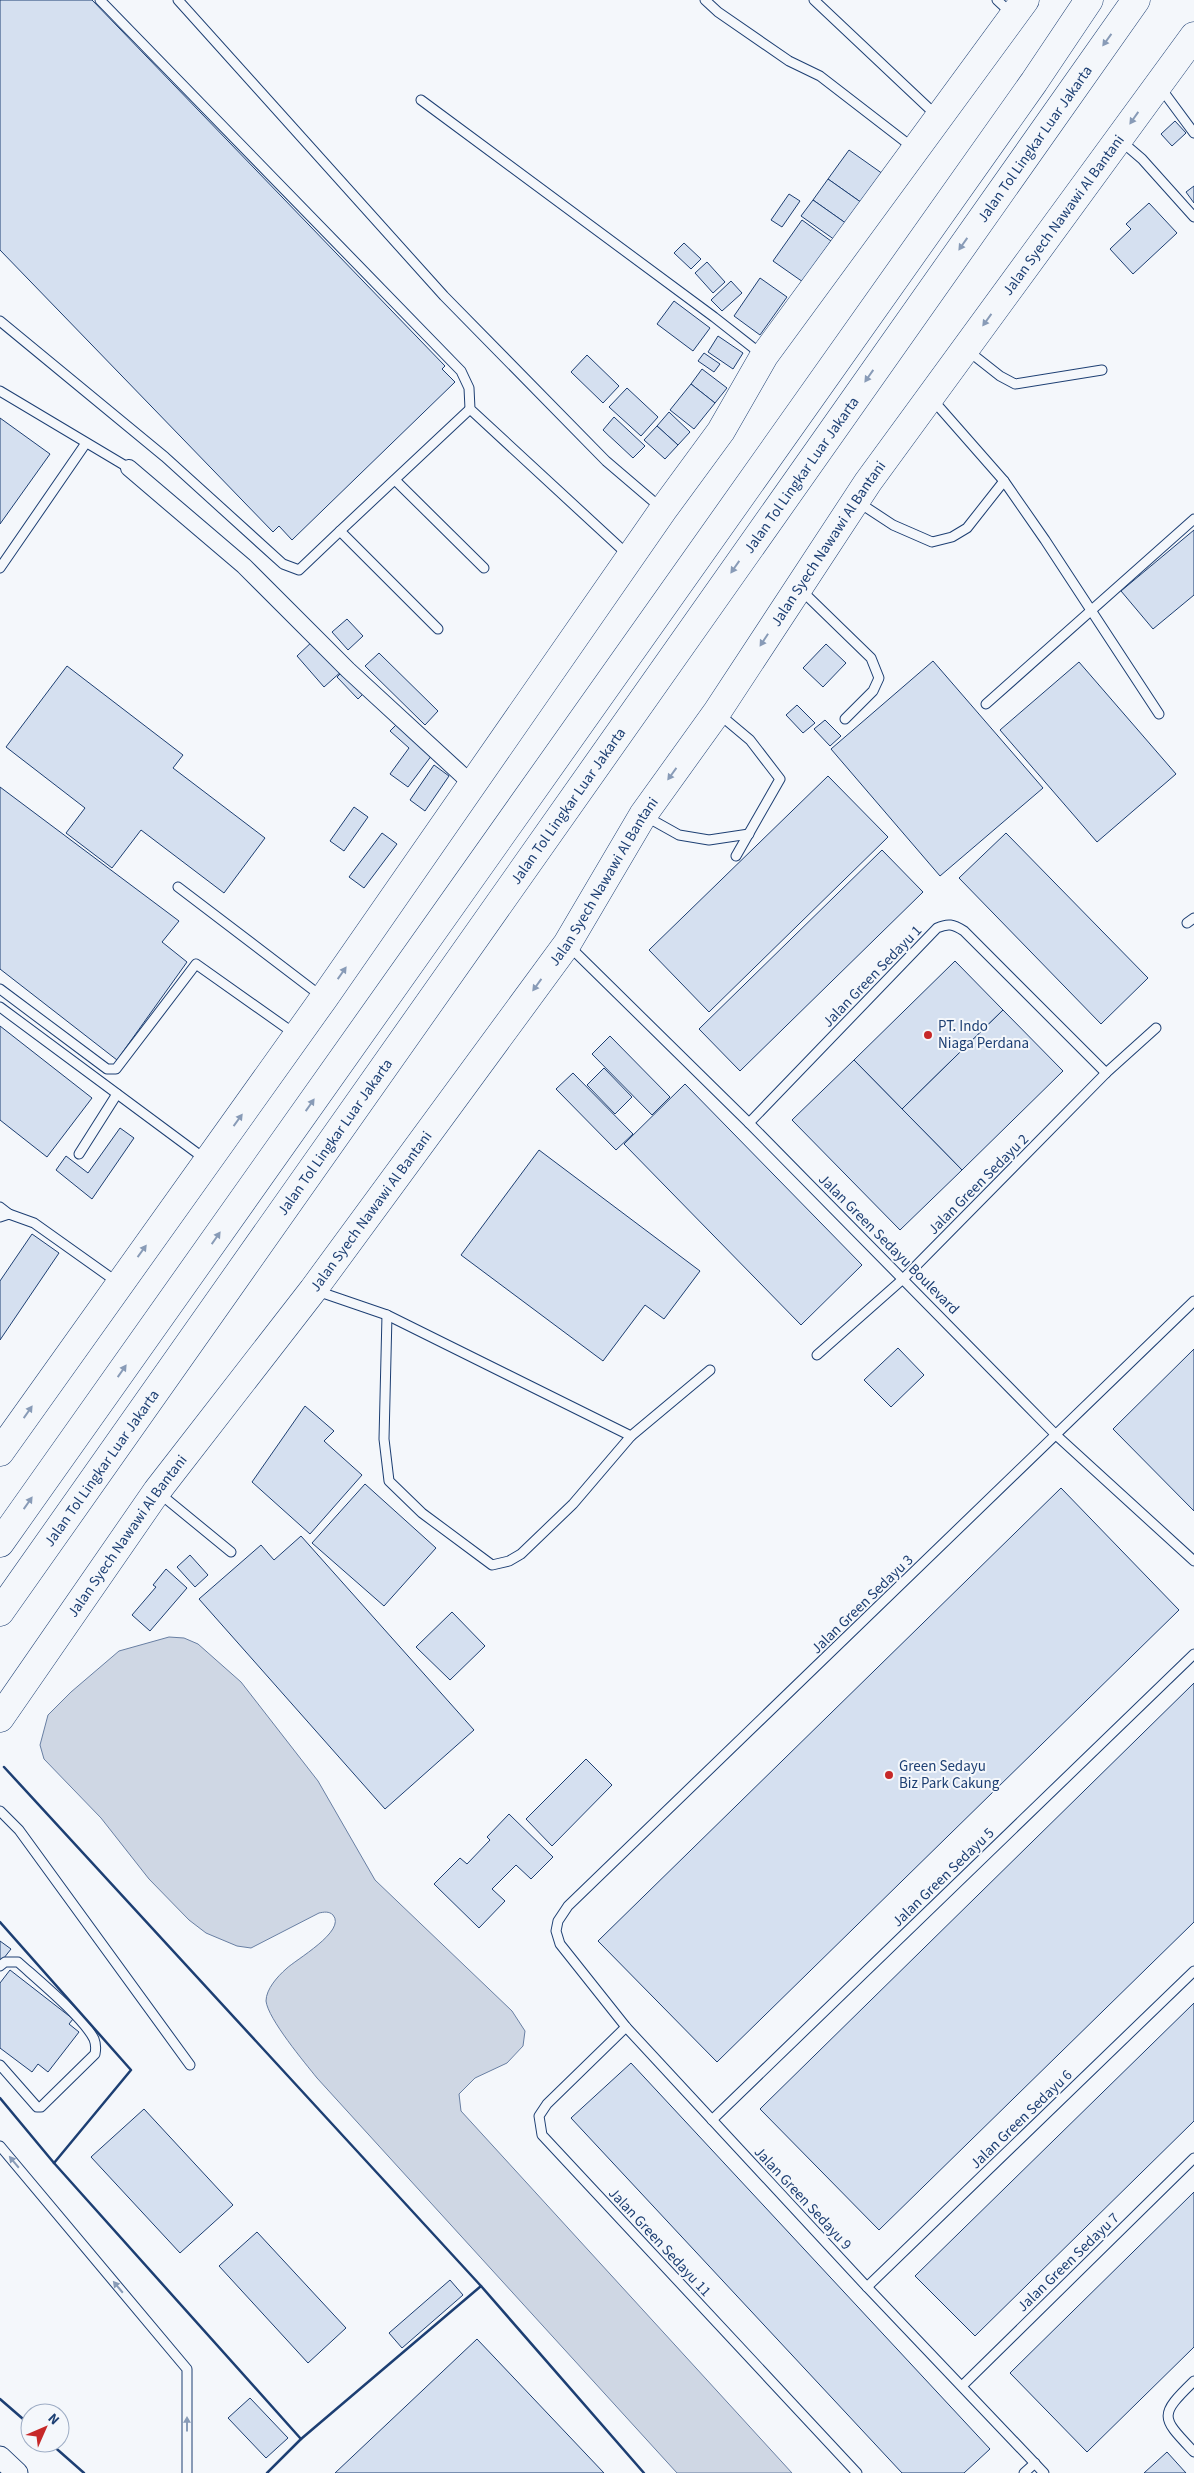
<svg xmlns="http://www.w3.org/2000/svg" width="1194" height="2473" font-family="'Source Sans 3',sans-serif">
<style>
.water{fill:#cfd7e4;stroke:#687fa3}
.building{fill:#d5e0f0;stroke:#1d3f73}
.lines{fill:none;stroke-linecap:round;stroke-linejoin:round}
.service-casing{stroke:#1d3f73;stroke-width:11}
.minor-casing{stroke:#1d3f73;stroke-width:18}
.tertiary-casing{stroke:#1d3f73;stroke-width:23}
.trunk-casing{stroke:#1d3f73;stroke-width:29}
.motorway-casing{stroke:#1d3f73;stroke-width:29}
.service{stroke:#f4f7fb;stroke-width:9}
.minor{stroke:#f4f7fb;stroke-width:16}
.tertiary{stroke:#f4f7fb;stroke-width:21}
.trunk{stroke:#f4f7fb;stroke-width:28}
.motorway{stroke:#f4f7fb;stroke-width:28}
.wall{stroke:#1d3f73;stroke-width:2.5}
.oneway{fill:#889bb7}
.poi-dot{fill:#c62828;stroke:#f4f7fb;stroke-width:2}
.labels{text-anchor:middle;stroke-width:4;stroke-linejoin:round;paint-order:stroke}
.street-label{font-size:15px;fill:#1d3f73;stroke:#f4f7fb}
.poi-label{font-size:15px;fill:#1d3f73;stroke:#f4f7fb;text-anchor:start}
</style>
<rect width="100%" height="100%" fill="#f4f7fb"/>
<path class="water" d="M169 1637 184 1638 198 1644 241 1682 318 1781 375 1880 512 2011 525 2031 523 2046 507 2063 475 2078 459 2094 461 2111 792 2473H677L317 2078C305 2063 268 2019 266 2001 266 1989 278 1976 286 1969 295 1960 347 1931 333 1915 329 1911 324 1912 319 1913L251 1948 237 1946 206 1933 189 1920 149 1879 101 1818 44 1759 40 1745 48 1715 71 1692 119 1651Z"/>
<g class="building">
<path d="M0 0H92L445 366 442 369 455 382 292 540 279 526 273 532 0 250Z"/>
<path d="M1175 121 1186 133 1172 146 1161 134Z"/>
<path d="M849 150 883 174 862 203 828 179Z"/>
<path d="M828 179 862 203 847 224 813 200Z"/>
<path d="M1194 186V203L1186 192Z"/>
<path d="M789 194 800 201 782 227 771 220Z"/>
<path d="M813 200 847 224 835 240 801 216Z"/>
<path d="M1149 203 1177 233 1133 274 1110 249 1131 229 1126 224Z"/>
<path d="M802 220 831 241 803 282 773 261Z"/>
<path d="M684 243 701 259 691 269 674 253Z"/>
<path d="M707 262 725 282 713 293 695 273Z"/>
<path d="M760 278 787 297 760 335 734 316Z"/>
<path d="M731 281 742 293 722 311 711 300Z"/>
<path d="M674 301 710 328 693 351 657 324Z"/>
<path d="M718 336 743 353 733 369 708 352Z"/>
<path d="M704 353 720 364 714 372 698 361Z"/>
<path d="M587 355 619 386 603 403 571 372Z"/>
<path d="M702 369 727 388 715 403 691 384Z"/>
<path d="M691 384 715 403 694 429 670 410Z"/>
<path d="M627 388 658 417 641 436 609 407Z"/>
<path d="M669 412 690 432 678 445 657 426Z"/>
<path d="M614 417 645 446 633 458 603 430Z"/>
<path d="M0 418 50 454 0 524Z"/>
<path d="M657 426 678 445 665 459 644 440Z"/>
<path d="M1194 530V595L1153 629 1121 591Z"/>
<path d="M347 619 363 636 348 650 332 632Z"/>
<path d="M315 639 343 670 324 687 297 656Z"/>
<path d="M826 644 846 663 823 687 803 668Z"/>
<path d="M379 653 438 711 425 725 365 666Z"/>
<path d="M933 661 1043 788 940 876 831 749Z"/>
<path d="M1079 662 1176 774 1097 842 1000 730Z"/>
<path d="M67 666 183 755 173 768 265 838 224 893 141 830 112 868 66 833 85 808 6 747Z"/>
<path d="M344 670 365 692 358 699 337 677Z"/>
<path d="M797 705 815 723 803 733 786 715Z"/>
<path d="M401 720 435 751 408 787 390 774 409 748 390 731Z"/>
<path d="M825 720 841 736 830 746 814 729Z"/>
<path d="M434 765 449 776 425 811 410 800Z"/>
<path d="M828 776 888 837 709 1012 649 950Z"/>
<path d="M0 787 179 921 162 942 187 962 117 1060 0 969Z"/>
<path d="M354 807 368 817 344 851 330 841Z"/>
<path d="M382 833 397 844 364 888 349 877Z"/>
<path d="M1006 833 1148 978 1101 1024 959 878Z"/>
<path d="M882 850 923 892 740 1071 699 1029Z"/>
<path d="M955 961 1003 1010 902 1109 854 1060Z"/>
<path d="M1003 1010 1063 1071 962 1170 902 1109Z"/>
<path d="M0 1026 92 1098 47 1157 0 1120Z"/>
<path d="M610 1036 670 1097 652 1115 592 1054Z"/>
<path d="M854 1060 962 1170 900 1230 792 1120Z"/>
<path d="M604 1068 632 1097 615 1114 587 1085Z"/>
<path d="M573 1073 633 1134 616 1150 556 1089Z"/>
<path d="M685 1084 862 1265 801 1325 624 1144Z"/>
<path d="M120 1128 134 1138 92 1199 56 1170 66 1156 88 1173Z"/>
<path d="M539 1150 700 1271 664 1319 645 1305 603 1361 461 1255Z"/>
<path d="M32 1234 59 1253 0 1340V1281Z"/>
<path d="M898 1348 924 1375 891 1407 864 1380Z"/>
<path d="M1194 1349V1511L1113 1429Z"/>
<path d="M305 1406 334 1431 324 1441 362 1475 310 1534 252 1482Z"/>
<path d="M365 1484 436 1548 384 1606 312 1543Z"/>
<path d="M1061 1488 1179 1610 717 2062 598 1941Z"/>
<path d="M301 1536 474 1730 385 1809 199 1599 261 1545 274 1560Z"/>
<path d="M190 1555 208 1575 195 1587 177 1567Z"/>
<path d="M166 1569 187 1588 150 1631 132 1615 156 1587 153 1585Z"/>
<path d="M452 1612 485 1646 450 1680 416 1647Z"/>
<path d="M1194 1683V1922L879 2230 760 2109Z"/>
<path d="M586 1759 612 1785 552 1846 526 1819Z"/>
<path d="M509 1814 553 1857 531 1879 516 1865 492 1889 505 1901 479 1928 434 1884 460 1858 467 1864 490 1840 487 1837Z"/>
<path d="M0 1941 11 1949 0 1963Z"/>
<path d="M10 1970 73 2019 69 2024 79 2032 48 2072 38 2064 32 2072 0 2048V1983Z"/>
<path d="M1194 2003V2121L975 2336 915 2276Z"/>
<path d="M631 2063 990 2449 964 2473H902L571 2118Z"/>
<path d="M144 2109 233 2205 180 2253 91 2157Z"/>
<path d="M1194 2192V2347L1087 2452 1010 2373Z"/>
<path d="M257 2232 346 2328 308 2363 219 2266Z"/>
<path d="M450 2280 463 2295 402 2348 389 2333Z"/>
<path d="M477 2339 604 2473H335Z"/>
<path d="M250 2398 288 2438 266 2458 228 2418Z"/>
<path d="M1167 2452 1186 2473H1144Z"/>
</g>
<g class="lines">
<defs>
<g id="service">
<path d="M100 0 461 371 469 388 470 409 628 555"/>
<path d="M178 0 444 296 606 461 661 508"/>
<path d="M705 0 718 12 789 61 820 76 912 147"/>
<path d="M814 0 937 116"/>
<path d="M997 0 1012 14"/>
<path d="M1160 87 1194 133"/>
<path d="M421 100 714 317 761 354"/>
<path d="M1121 141 1142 159 1194 217"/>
<path d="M0 321 165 457 283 564 299 570 340 531 438 629"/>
<path d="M967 350 1000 376 1015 384 1102 370"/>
<path d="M0 391 129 468"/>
<path d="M932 399 1004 481 1045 540 1159 714"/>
<path d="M395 480 484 568"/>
<path d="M858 502 893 525 932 542 952 537 967 528 1004 481"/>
<path d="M340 531 470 409"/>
<path d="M0 568 86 443"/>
<path d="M800 589 871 658 879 678 873 691 845 719"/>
<path d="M986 704 1194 519"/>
<path d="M719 714 750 740 780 779 736 856"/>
<path d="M645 816 679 835 709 840 749 834"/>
<path d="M178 887 321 996"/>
<path d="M1187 923 1194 918"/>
<path d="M569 946 749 1123 1056 1435 1194 1561"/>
<path d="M0 989 107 1069H116L196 964 295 1034"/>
<path d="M0 1007 205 1159"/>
<path d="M749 1123 937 928C948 923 953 924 964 931L1106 1073"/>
<path d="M79 1154 117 1094"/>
<path d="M0 1207 9 1214"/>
<path d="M0 1217 9 1214 34 1223 117 1282"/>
<path d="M317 1291 387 1315 631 1436 710 1370"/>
<path d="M387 1315 384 1439 389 1481 422 1513 492 1565 509 1561 521 1554 573 1504 631 1436"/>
<path d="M817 1355 903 1279 1106 1073 1156 1028"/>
<path d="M159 1493 231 1552"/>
<path d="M0 1811 19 1830 190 2065"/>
<path d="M0 1966 5 1962H18C38 1980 83 2017 94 2039 96 2044 96 2049 95 2054L41 2107H37L0 2065"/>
<path d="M626 2027 547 2104 539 2116 542 2135 857 2473"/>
<path d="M712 2120 1194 1654"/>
<path d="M0 2146 187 2369V2473"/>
<path d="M867 2287 1194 1971"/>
<path d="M1194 2381C1158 2416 1161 2417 1194 2452"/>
<path d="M962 2386 1194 2158"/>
<path d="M1024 2473 1035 2463"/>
<path d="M1044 2473 867 2287 626 2027 560 1944 556 1931 558 1921 568 1906 1194 1301"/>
</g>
<path id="minor" d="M129 468 244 566 348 670 473 785"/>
<path id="tertiary" d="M0 2457 17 2473"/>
<g id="trunk">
<path d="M0 1452 324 998 663 510 721 431 764 356 1025 0"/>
<path id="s1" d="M0 1718 157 1491 313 1290 567 944 643 815 717 712 868 482 1194 36"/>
</g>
<g id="motorway">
<path d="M0 1543 1034 82 1089 0"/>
<path id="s2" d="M0 1612 1136 0"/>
</g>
</defs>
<use href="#service" class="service-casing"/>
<use href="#minor" class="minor-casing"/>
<use href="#tertiary" class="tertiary-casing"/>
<use href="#trunk" class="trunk-casing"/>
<use href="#motorway" class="motorway-casing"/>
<use href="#service" class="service"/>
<use href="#minor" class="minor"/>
<use href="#tertiary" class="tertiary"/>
<use href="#trunk" class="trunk"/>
<use href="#motorway" class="motorway"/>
<g class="wall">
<path d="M4 1767 481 2286 644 2473"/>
<path d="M0 1922 131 2070 54 2163"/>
<path d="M0 2098 54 2163 301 2439"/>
<path d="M0 2399 30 2425"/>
<path d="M50 2443 84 2473"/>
<path d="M267 2473 301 2439 481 2286"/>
</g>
</g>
<defs><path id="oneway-solid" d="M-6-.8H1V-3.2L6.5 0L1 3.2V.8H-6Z" transform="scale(1.25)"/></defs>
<g class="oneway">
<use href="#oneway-solid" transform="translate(1107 40) rotate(126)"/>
<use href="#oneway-solid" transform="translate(1134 118) rotate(125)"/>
<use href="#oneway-solid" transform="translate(963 244) rotate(125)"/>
<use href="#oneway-solid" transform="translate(987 320) rotate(126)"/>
<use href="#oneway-solid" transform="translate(869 376) rotate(125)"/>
<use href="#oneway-solid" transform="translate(735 567) rotate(125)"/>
<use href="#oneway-solid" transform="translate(764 640) rotate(123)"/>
<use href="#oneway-solid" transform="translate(672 774) rotate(126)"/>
<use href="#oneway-solid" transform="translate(342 973) rotate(-55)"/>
<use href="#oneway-solid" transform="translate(537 985) rotate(126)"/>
<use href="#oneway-solid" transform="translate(310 1105) rotate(-55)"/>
<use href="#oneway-solid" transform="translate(238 1120) rotate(-54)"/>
<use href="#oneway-solid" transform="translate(216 1238) rotate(-55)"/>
<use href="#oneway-solid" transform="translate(142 1251) rotate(-54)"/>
<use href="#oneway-solid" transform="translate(122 1371) rotate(-55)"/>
<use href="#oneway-solid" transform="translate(28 1412) rotate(-55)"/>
<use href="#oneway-solid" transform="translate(28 1503) rotate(-55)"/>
<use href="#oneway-solid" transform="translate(14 2162) rotate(-130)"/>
<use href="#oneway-solid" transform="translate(118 2287) rotate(-130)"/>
<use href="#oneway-solid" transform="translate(187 2424) rotate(-90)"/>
</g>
<g class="poi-dot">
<circle cx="928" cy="1035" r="5"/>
<circle cx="889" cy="1775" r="5"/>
</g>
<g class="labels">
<g class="street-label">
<text dy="5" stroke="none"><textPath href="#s2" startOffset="1796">Jalan Tol Lingkar Luar Jakarta</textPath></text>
<text dy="5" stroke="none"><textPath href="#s1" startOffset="1842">Jalan Syech Nawawi Al Bantani</textPath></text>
<text dy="5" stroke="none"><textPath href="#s2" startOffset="1391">Jalan Tol Lingkar Luar Jakarta</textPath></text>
<text dy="5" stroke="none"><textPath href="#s1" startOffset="1438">Jalan Syech Nawawi Al Bantani</textPath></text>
<text dy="5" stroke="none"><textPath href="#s2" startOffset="986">Jalan Tol Lingkar Luar Jakarta</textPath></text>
<text dy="5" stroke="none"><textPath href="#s1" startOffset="1032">Jalan Syech Nawawi Al Bantani</textPath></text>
<text transform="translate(872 976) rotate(-46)" y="5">Jalan Green Sedayu 1</text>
<text dy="5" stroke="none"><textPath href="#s2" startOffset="581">Jalan Tol Lingkar Luar Jakarta</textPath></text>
<text transform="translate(978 1184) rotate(-45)" y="5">Jalan Green Sedayu 2</text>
<text dy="5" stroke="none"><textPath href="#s1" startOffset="628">Jalan Syech Nawawi Al Bantani</textPath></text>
<text transform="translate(889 1244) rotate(45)" y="5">Jalan Green Sedayu Boulevard</text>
<text dy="5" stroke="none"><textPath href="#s2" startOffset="176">Jalan Tol Lingkar Luar Jakarta</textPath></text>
<text dy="5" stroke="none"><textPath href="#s1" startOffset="222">Jalan Syech Nawawi Al Bantani</textPath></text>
<text transform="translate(862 1604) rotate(-44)" y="5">Jalan Green Sedayu 3</text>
<text transform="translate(943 1877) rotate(-44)" y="5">Jalan Green Sedayu 5</text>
<text transform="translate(1021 2119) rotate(-44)" y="5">Jalan Green Sedayu 6</text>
<text transform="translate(803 2198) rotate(47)" y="5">Jalan Green Sedayu 9</text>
<text transform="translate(660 2242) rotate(47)" y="5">Jalan Green Sedayu 11</text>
<text transform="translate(1068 2262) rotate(-44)" y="5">Jalan Green Sedayu 7</text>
</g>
<g class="poi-label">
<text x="938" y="1031">PT. Indo<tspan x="938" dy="17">Niaga Perdana</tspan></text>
<text x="899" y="1771">Green Sedayu<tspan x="899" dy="17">Biz Park Cakung</tspan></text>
</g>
</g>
<g transform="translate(45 2428) rotate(45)"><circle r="24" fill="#f4f7fb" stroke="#9eadc5"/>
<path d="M0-4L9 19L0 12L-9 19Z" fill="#c62828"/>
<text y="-8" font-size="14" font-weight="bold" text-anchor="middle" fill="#1d3f73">N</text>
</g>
</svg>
